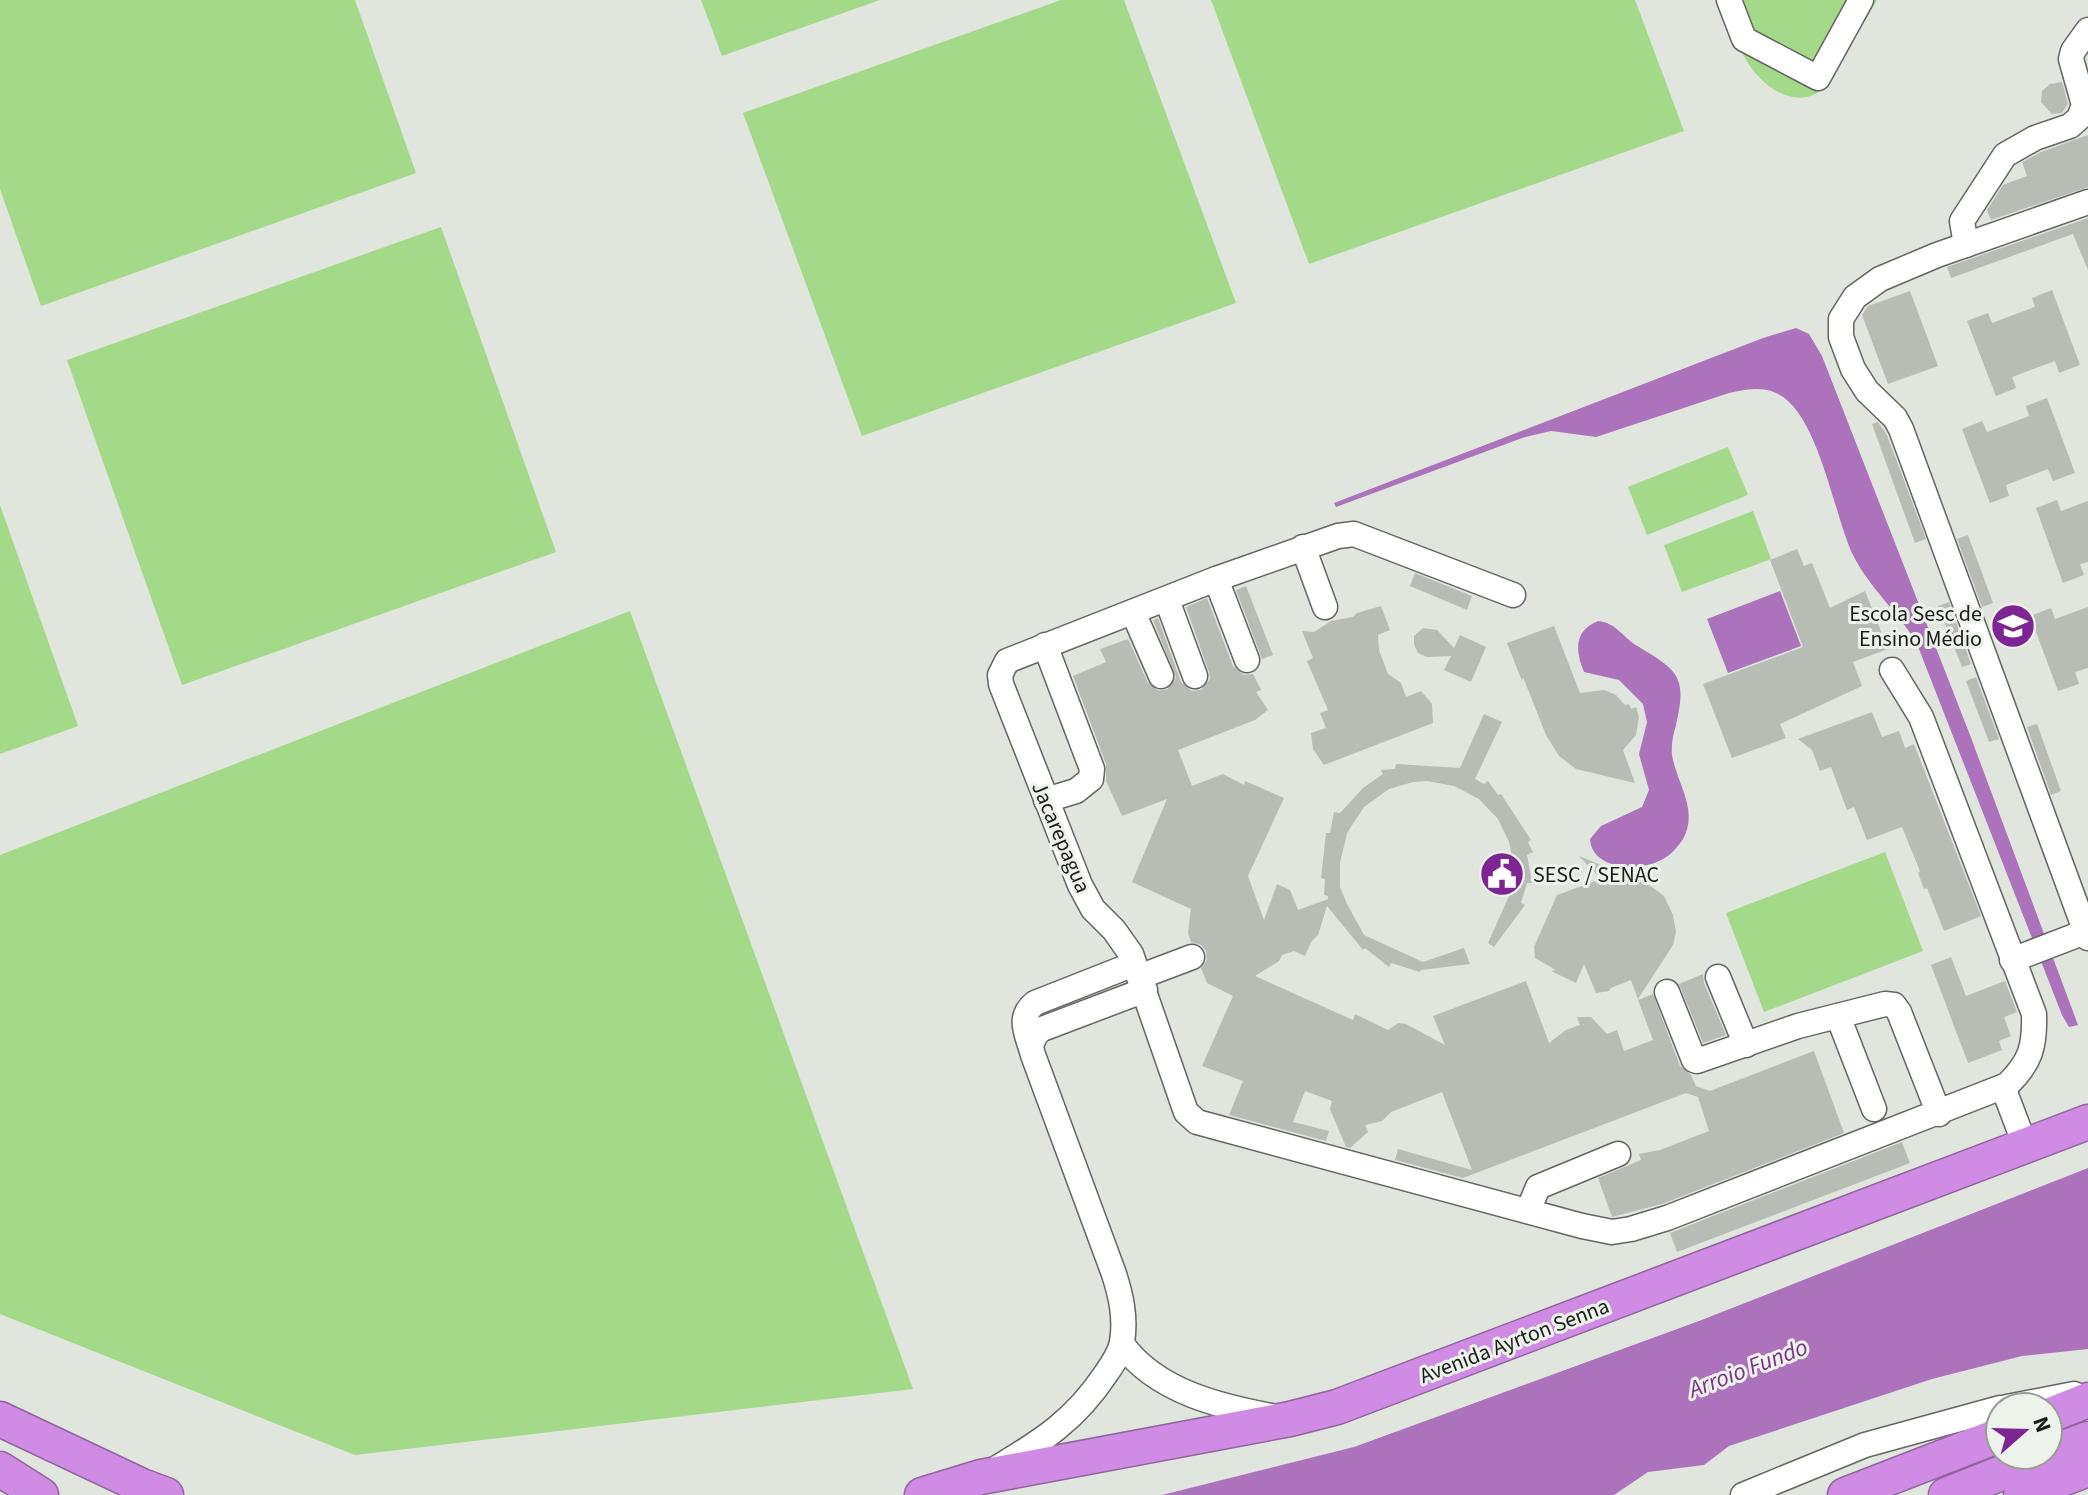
<svg xmlns="http://www.w3.org/2000/svg" width="2088" height="1495" viewBox="0 0 2088 1495" font-family="'Source Sans 3',sans-serif">
<style>
.green{fill:#a3d989}
.water{fill:#ac72bc}
.building{fill:#b7bcb5}
.lines{fill:none;stroke-linecap:round;stroke-linejoin:round}
.minor-casing{stroke:#61665f;stroke-width:27}
.highway-casing{stroke:#90649d;stroke-width:37}
.minor{stroke:#fff;stroke-width:24}
.highway{stroke:#d08be4;stroke-width:34}
.labels{text-anchor:middle;stroke-width:6;stroke-linejoin:round;paint-order:stroke}
.poi-label{font-size:22px;fill:#1a1c19;stroke:#edf3eb;text-anchor:end}
.street-label{font-size:22px;fill:#1a1c19;stroke:#edf3eb}
.water-label{font-size:24px;font-style:italic;fill:#79318c;stroke:#edf3eb}
</style>
<rect width="100%" height="100%" fill="#e0e5de"/>
<g class="green">
<path d="M0 0H355L416 173 41 306 0 189Z"/>
<path d="M701 0H880L722 56Z"/>
<path d="M1061 0H1124L1236 303 862 436 743 113Z"/>
<path d="M1211 0H1635L1684 131 1309 264Z"/>
<path d="M1722 0H1877L1826 86C1798 114 1761 87 1745 58 1735 40 1729 20 1722 0Z"/>
<path d="M441 227 556 552 182 685 67 360Z"/>
<path d="M1728 447 1748 495 1647 535 1628 487Z"/>
<path d="M0 505 78 726 0 754Z"/>
<path d="M1753 511 1771 559 1682 592 1664 545Z"/>
<path d="M630 611 913 1389 355 1455 0 1314V855Z"/>
<path d="M1885 852 1923 951 1764 1012 1726 913Z"/>
</g>
<g class="water">
<path d="M1796 328 1809 334 1822 356 1970 735 2078 1025 2069 1027 2062 1015 1917 644C1899 612 1869 588 1853 555 1834 516 1818 410 1776 393 1760 386 1745 390 1729 393L1596 437 1551 431 1525 437 1336 507 1334 503 1763 338Z"/>
<path d="M1780 591 1801 646 1728 673 1707 619Z"/>
<path d="M1598 621C1617 623 1623 638 1639 647 1679 671 1687 677 1676 725 1673 735 1671 745 1672 755 1677 784 1699 810 1683 839 1678 847 1670 856 1661 860 1639 872 1592 870 1590 839L1601 826 1642 807 1649 790 1639 754 1647 722 1643 704 1619 680 1584 672C1575 650 1574 631 1598 621Z"/>
<path d="M2088 1168V1349L2022 1356 1932 1379 1729 1446 1704 1465 1648 1472 1614 1495H1162L1354 1447 1699 1321Z"/>
</g>
<g class="building">
<path d="M2062 82 2068 104 2062 113 2052 114 2041 102 2042 91 2050 84Z"/>
<path d="M2088 135V187L1991 220 1987 210 2003 185 2027 176 2022 162 2041 152Z"/>
<path d="M2088 218V270L2073 234 1951 278 1947 267Z"/>
<path d="M2052 290 2080 365 2059 373 2055 361 2012 377 2016 388 1996 396 1967 321 1988 313 1992 323 2035 307 2032 298Z"/>
<path d="M1910 291 1938 366 1888 384 1862 315 1868 306Z"/>
<path d="M2047 398 2075 473 2053 481 2048 469 2006 485 2009 496 1990 503 1962 429 1982 421 1987 432 2029 416 2026 406Z"/>
<path d="M1878 422 1887 435 1926 539 1915 543 1872 424Z"/>
<path d="M2057 500 2061 511 2088 501V562L2080 564 2084 575 2063 583 2036 508Z"/>
<path d="M1968 535 1993 603 1982 607 1957 539Z"/>
<path d="M1797 549 1804 566 1812 563 1830 608 1865 591 1888 649 1853 662 1862 686 1780 724 1786 738 1732 758 1703 684 1803 647 1770 560Z"/>
<path d="M1415 573 1472 596 1467 610 1410 586Z"/>
<path d="M1246 586 1273 655 1262 659 1236 590Z"/>
<path d="M1207 598 1233 666 1244 675 1253 674 1261 690 1256 692 1268 710 1255 720 1178 750 1192 786 1223 774 1244 785 1245 781 1284 798 1248 876 1264 920 1277 884 1290 890 1298 910 1328 899V896L1324 895 1325 879 1321 878 1326 833H1330L1334 812 1340 813 1363 788 1383 774 1381 770 1395 769 1396 764 1460 768 1484 714 1502 722 1475 779 1484 784 1488 781 1498 795 1501 794 1531 840 1528 842 1533 852 1527 855 1532 883H1527L1521 903 1525 905 1494 947 1488 943 1517 878 1509 842 1498 819 1479 799 1454 786 1427 781 1413 782 1389 789 1364 807 1347 833 1340 863V887L1347 904 1364 935 1423 962 1464 948 1470 964 1421 970 1420 972 1391 963 1389 967 1365 948 1363 950 1327 906 1318 935 1311 942 1305 956 1294 951 1282 955 1279 961 1255 976 1353 1020 1355 1014 1388 1030 1398 1023 1406 1024 1445 1045 1433 1016 1526 981 1549 1043 1566 1030 1580 1025 1577 1017H1591L1607 1034 1617 1030 1624 1051 1653 1040 1638 1000 1653 994 1680 1066 1691 1075 1696 1086 1710 1091 1814 1051 1844 1133 1662 1204 1612 1217 1598 1178 1641 1160 1639 1154 1660 1150 1709 1131 1698 1097 1686 1093 1463 1178 1395 1160 1398 1149 1472 1170 1442 1092 1391 1112 1382 1121 1365 1125 1368 1132 1350 1148 1346 1147 1330 1109 1332 1101 1305 1091 1293 1122 1329 1131 1326 1141 1229 1115 1243 1081 1202 1066 1233 996 1207 983 1201 968 1207 960 1206 951 1201 945 1191 942 1188 933 1191 909 1132 882 1167 799 1122 816 1106 781V764L1073 676 1106 662 1100 649 1128 639 1148 683 1159 691 1168 689 1176 677 1153 620 1158 618 1181 682 1192 691 1201 690 1210 679 1209 672 1186 607Z"/>
<path d="M1949 602 1971 664 1962 667 1938 606Z"/>
<path d="M1381 606 1390 630 1378 635 1379 650 1388 674 1401 683 1406 697 1421 691 1432 704 1433 723 1324 765 1313 749 1311 733 1326 728 1320 713 1328 710 1307 661 1313 658 1302 631 1314 632 1331 621 1353 617 1357 613Z"/>
<path d="M2088 607V668L2075 672 2079 684 2058 691 2030 616 2051 608 2055 619Z"/>
<path d="M1554 626 1580 693 1604 690 1616 695 1625 705 1629 704 1631 709 1636 707 1639 717 1636 735 1623 750 1635 783 1576 769 1559 756 1546 735 1523 677 1522 681 1507 643Z"/>
<path d="M1423 628 1437 630 1454 648 1460 635 1486 647 1471 682 1444 670 1451 656 1427 657 1418 653 1414 644V636Z"/>
<path d="M1976 677 1999 739 1989 742 1966 681Z"/>
<path d="M1872 712 1882 737 1899 731 1905 748 1914 744 1981 916 1944 931 1927 888 1924 889 1918 873 1920 871 1902 827 1867 840 1854 807 1847 810 1831 767 1820 771 1812 750 1798 739Z"/>
<path d="M2037 724 2061 791 2051 795 2027 727Z"/>
<path d="M1579 856 1649 885 1664 896 1673 915 1676 932 1673 945 1638 999 1631 980 1611 988 1609 991 1596 993 1584 964 1576 983 1551 971 1556 970 1535 958 1534 947 1557 895 1601 879Z"/>
<path d="M1951 957 1966 996 2005 981 2017 1012 2004 1017 2011 1036 1999 1041 2002 1050 1968 1063 1931 965Z"/>
<path d="M1703 974 1704 983 1726 1035 1703 1043 1679 984Z"/>
<path d="M1902 1142 1910 1163 1677 1252 1670 1233Z"/>
</g>
<g class="lines">
<g class="minor-casing">
<g id="minor">
<path d="M1729 0 1744 39 1818 78 1861 0"/>
<path d="M2088 202 1937 255 1880 279 1855 297 1841 319V337L1853 369 1867 391 1895 418 1901 429 2088 938"/>
<path d="M1966 245 1962 221 2005 155 2035 138 2070 126 2079 118 2084 105 2071 59 2073 51 2088 30"/>
<path d="M1303 547 1325 607"/>
<path d="M1216 579 1247 660"/>
<path d="M1513 595 1354 534 1338 536 1216 579 1007 661 1000 675 1001 684 1080 885 1093 909 1114 930 1131 954 1186 1112 1197 1122 1582 1226 1612 1232 1631 1229 1667 1218 2007 1085C2031 1062 2035 1046 2034 1014L1921 717 1892 670"/>
<path d="M1167 600 1195 676"/>
<path d="M1133 612 1161 676"/>
<path d="M1045 645 1092 769 1091 779 1076 791 1046 800"/>
<path d="M2012 960 2085 932"/>
<path d="M1139 977 1192 957"/>
<path d="M1718 977 1746 1045"/>
<path d="M1667 992 1694 1060 1697 1061 1798 1026 1885 1004 1894 1005 1899 1012 1939 1114"/>
<path d="M1838 1016 1874 1109"/>
<path d="M1031 1045 1036 1034 1042 1029 1145 990"/>
<path d="M2003 1087 2025 1145"/>
<path d="M1528 1211 1538 1187 1618 1154"/>
<path d="M1122 1344C1156 1392 1222 1407 1276 1417"/>
<path d="M2007 1407 2074 1394"/>
<path d="M997 1468C1042 1441 1075 1420 1105 1375 1112 1365 1120 1354 1122 1342 1126 1318 1121 1296 1114 1274L1033 1055C1028 1035 1016 1018 1035 1003L1134 964"/>
<path d="M1743 1495 1865 1445 2000 1408"/>
</g>
</g>
<g class="highway-casing">
<g id="highway">
<path d="M2048 1416 2088 1400"/>
<path d="M0 1419 142 1486 166 1495"/>
<path d="M2048 1454 2088 1439"/>
<path d="M0 1469 41 1495"/>
<path d="M922 1495 981 1477 1290 1419 1337 1407 2088 1122"/>
<path d="M1845 1495 2000 1435"/>
<path d="M1946 1495 2047 1455"/>
<path d="M2021 1495 2088 1469"/>
</g>
</g>
<use href="#minor" class="minor"/>
<use href="#highway" class="highway"/>
</g>
<defs>
<g id="school-disc" transform="scale(2.3)"><circle r="9.5" fill="#7d2593" stroke="#edf3eb"/><path d="M0-5L7-2L0 1L-7-2ZM-4 1L0 2.5L4 1V4Q0 6-4 4Z" fill="#fff"/></g>
<g id="civic-disc" transform="scale(2.3)"><circle r="9.5" fill="#7d2593" stroke="#edf3eb"/><path d="M-.6-6.5H3V-4.5H.6V-3L4-1V1h2V6H-6V1h2V-1L-.6-3ZM-1.2 2.5V6h2.4V2.5Z" fill="#fff"/></g>
</defs>
<g fill-rule="evenodd">
<use href="#school-disc" x="2013" y="626"/>
<use href="#civic-disc" x="1502" y="874"/>
</g>
<g class="labels">
<g class="poi-label">
<text x="1982" y="621">Escola Sesc de<tspan x="1982" dy="25">Ensino Médio</tspan></text>
<text x="1533" y="882" text-anchor="start">SESC / SENAC</text>
</g>
<g class="street-label">
<text transform="translate(1062 837) rotate(67)" y="8">Jacarepagua</text>
<text transform="translate(1514 1340) rotate(-21)" y="8">Avenida Ayrton Senna</text>
</g>
<g class="water-label">
<text transform="translate(1748 1368) rotate(-21)" y="8">Arroio Fundo</text>
</g>
</g>
<g transform="translate(2024 1431) rotate(70)"><circle r="38" fill="#edf3eb" stroke="#999d97" stroke-width="2"/>
<path d="M0-6L14 30L0 20L-14 30Z" fill="#7d2593"/>
<text y="-12" font-size="22" font-weight="bold" text-anchor="middle" fill="#1a1c19">N</text>
</g>
</svg>
